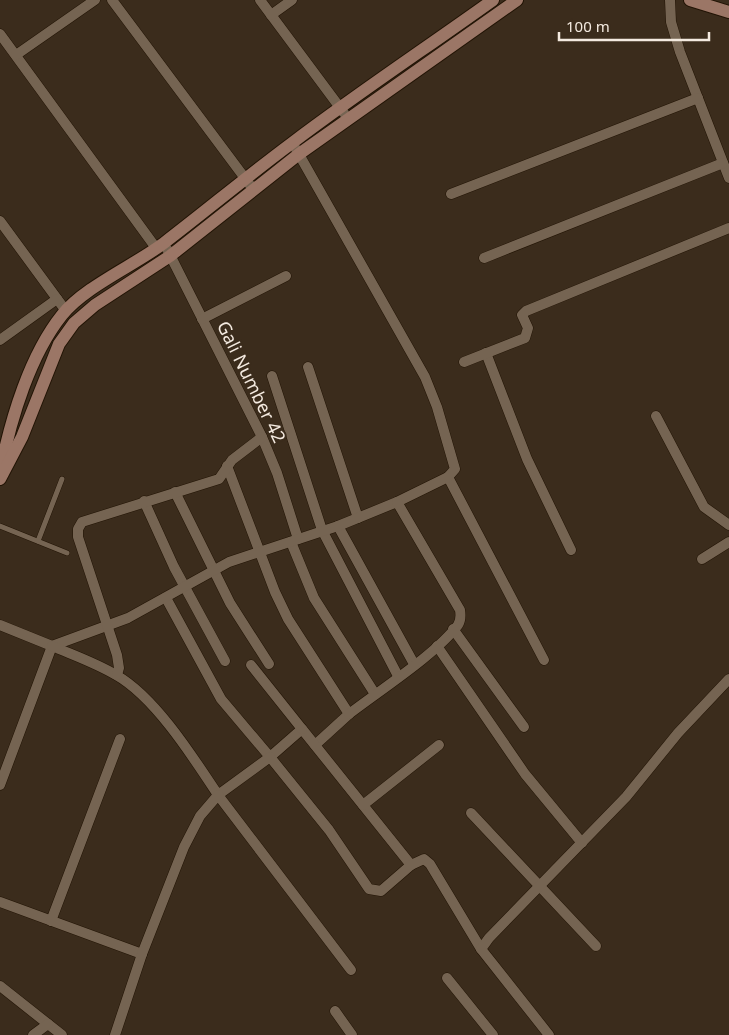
<svg xmlns="http://www.w3.org/2000/svg" width="729" height="1035" viewBox="0 0 729 1035" font-family="'Noto Sans',sans-serif">
<style>
.lines{fill:none;stroke-linecap:round;stroke-linejoin:round}
.lane-casing{stroke:#221405;stroke-width:6}
.street-casing{stroke:#221405;stroke-width:11}
.secondary-casing{stroke:#221405;stroke-width:14}
.lane{stroke:#756452;stroke-width:5}
.street{stroke:#756452;stroke-width:10}
.secondary{stroke:#9b7666;stroke-width:12}
.labels{text-anchor:middle;stroke-width:4;stroke-linejoin:round;paint-order:stroke}
.street-label{font-size:18px;fill:#f4eae0;stroke:#3b2c1c}
</style>
<rect width="100%" height="100%" fill="#3b2c1c"/>
<g class="lines">
<g class="lane-casing">
<g id="lane">
<path d="M0 526 67 553"/>
<path d="M38 541 62 479"/>
</g>
</g>
<g class="street-casing">
<g id="street">
<path d="M112 0 250 185"/>
<path d="M260 0 344 113"/>
<path d="M670 0 671 22 680 52 729 178"/>
<path d="M271 15 292 0"/>
<path d="M0 34 156 248"/>
<path d="M16 55 95 0"/>
<path d="M451 194 698 98"/>
<path d="M0 221 66 311"/>
<path d="M167 249 262 437 277 473 298 539"/>
<path d="M484 258 723 163"/>
<path d="M202 319 286 276"/>
<path d="M0 340 57 299"/>
<path d="M486 353 527 459 571 550"/>
<path d="M464 362 525 338 528 328 522 315 526 311 729 228"/>
<path d="M308 367 358 518"/>
<path d="M272 376 322 530 398 676"/>
<path d="M656 416 704 507 729 525"/>
<path d="M227 466 275 592 288 619 349 714 315 745"/>
<path d="M448 477 544 660"/>
<path d="M175 492 230 603 269 664"/>
<path d="M144 501 174 567 225 661"/>
<path d="M338 526 414 664"/>
<path d="M291 542 314 598 375 694"/>
<path d="M702 559 729 542"/>
<path d="M166 598 221 699 270 757 302 729 411 865"/>
<path d="M0 625 52 646 0 785"/>
<path d="M453 629 524 727"/>
<path d="M52 646 128 618 229 562 338 526 397 502 448 477 455 469 437 407 425 377 296 149"/>
<path d="M52 646C73 655 96 663 116 675 155 697 193 757 218 795L270 757 329 830 369 889 381 891 411 865 424 859 430 864 481 949"/>
<path d="M437 646 525 774 582 843"/>
<path d="M251 665 302 729"/>
<path d="M117 675 119 668 117 655 78 537V529L82 522 219 479 232 460 262 437"/>
<path d="M349 714C380 690 435 655 458 625 461 620 461 616 460 610L397 502"/>
<path d="M363 805 439 745"/>
<path d="M471 813 596 946"/>
<path d="M0 902 142 954"/>
<path d="M51 921 120 739"/>
<path d="M447 978 493 1035"/>
<path d="M0 986 62 1035"/>
<path d="M335 1011 352 1035"/>
<path d="M33 1035 48 1024"/>
<path d="M115 1035 142 954 184 847 200 816 218 795 351 970"/>
<path d="M549 1035 481 949 489 938 626 797 678 733 729 679"/>
</g>
</g>
<g class="secondary-casing">
<g id="secondary">
<path d="M690 0 729 12"/>
<path d="M1 468C11 418 30 355 62 315 84 287 135 265 164 243 207 210 249 175 292 143 358 93 426 48 493 0"/>
<path d="M0 479 22 437 59 344 74 323 95 305 170 256 299 154 517 0"/>
</g>
</g>
<use href="#lane" class="lane"/>
<use href="#street" class="street"/>
<use href="#secondary" class="secondary"/>
</g>
<g class="labels">
<g class="street-label">
<text transform="translate(251 382) rotate(64)" y="6">Gali Number 42</text>
</g>
</g>
<path d="M559 32v8h150v-8" fill="none" stroke="#f4eae0" stroke-width="2.5"/>
<text x="566" y="32" font-size="15" fill="#f4eae0" stroke="#3b2c1c" stroke-width="4" paint-order="stroke">100 m</text>
</svg>
